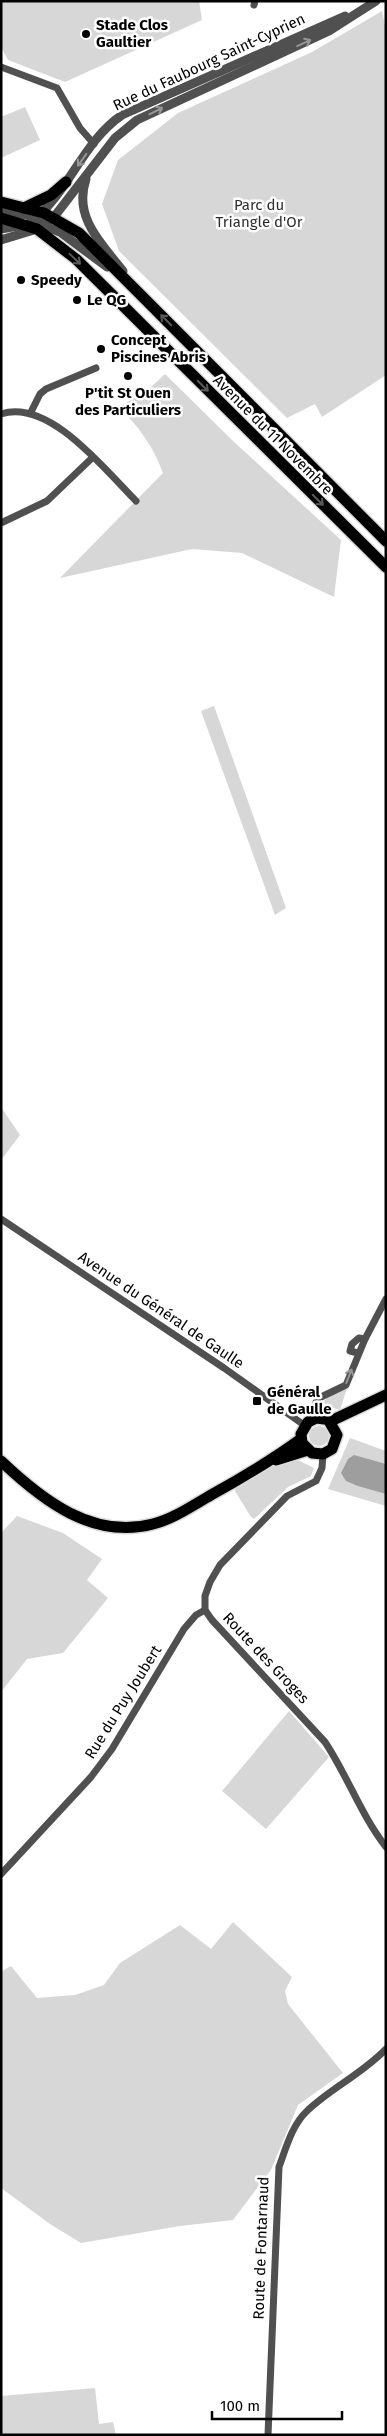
<svg xmlns="http://www.w3.org/2000/svg" width="387" height="2436" viewBox="0 0 387 2436" font-family="'Fira Sans',sans-serif">
<style>
.green{fill:#d7d7d7}
.water{fill:#9e9e9e}
.lines{fill:none;stroke-linecap:round;stroke-linejoin:round}
.primary-casing{stroke:#dbdbdb;stroke-width:14}
.minor{stroke:#505050;stroke-width:7}
.tertiary{stroke:#505050;stroke-width:9}
.primary{stroke:#000;stroke-width:11}
.oneway{stroke:#969696}
.oneway2{stroke:#595959}
.poi-dot{fill:#000;stroke:#fff;stroke-width:2}
.labels{text-anchor:middle;stroke-width:5;stroke-linejoin:round;paint-order:stroke}
.poi-label{font-size:15px;font-weight:bold;fill:#000;stroke:#fff;text-anchor:start}
.street-label{font-size:15px;fill:#000;stroke:#fff}
.park-label{font-size:15px;fill:#2e2e2e;stroke:#fff}
</style>
<rect width="100%" height="100%" fill="#fff"/>
<g class="green">
<path d="M1 1H199L202 20 65 82 8 60 1 47Z"/>
<path d="M382 11 386 30V375L322 417 315 404 287 418 119 251 102 204 118 160 178 113 312 52Z"/>
<path d="M25 107 40 140 1 158V117Z"/>
<path d="M165 374 232 440 341 540 334 597 242 553 192 549 60 578 163 473C153 446 139 427 119 407L149 389Z"/>
<path d="M214 706 286 908 275 915 201 711Z"/>
<path d="M1 1107 20 1135 1 1160Z"/>
<path d="M347 1388 340 1410 321 1404 328 1397Z"/>
<circle cx="319" cy="1436" r="10"/>
<path d="M350 1438 386 1451V1506L328 1489Z"/>
<path d="M294 1458 314 1468 311 1476 288 1487 254 1519 251 1517 235 1491 236 1486 269 1468Z"/>
<path d="M17 1516 63 1533 102 1559 87 1580 108 1598 63 1653 27 1659 1 1692V1533Z"/>
<path d="M289 1711 329 1757 266 1829 222 1791Z"/>
<path d="M233 1922 292 1977 285 1991 288 2004 343 2073 298 2105 271 2170 233 2220 180 2226 81 2243 50 2224 1 2188V1972L11 1966 37 1998 75 1995 104 1985 120 1963 180 1925 211 1949Z"/>
<path d="M95 2388 99 2424 113 2422 116 2435H1V2396Z"/>
</g>
<path class="water" d="M354 1455 386 1464V1494L358 1486 346 1481 341 1473 348 1459Z"/>
<g class="lines">
<g class="primary-casing">
<g id="primary">
<path d="M1 202 44 213 79 233 386 541"/>
<path d="M24 208 51 195 66 182"/>
<path d="M1 218 37 229 76 259 386 567"/>
<path d="M329 1421 337 1435 332 1449 323 1454 312 1453 302 1443 301 1434 308 1422 316 1418 333 1420 386 1395"/>
<path d="M276 1460 308 1450"/>
<path d="M1 1461C42 1500 93 1540 153 1524 173 1519 192 1506 211 1495 242 1478 272 1460 301 1439"/>
</g>
</g>
<g class="minor">
<path d="M254 5 255 1"/>
<path d="M1 67 57 88 80 128 94 144"/>
<path d="M31 412 40 394 46 389 96 368"/>
<path d="M1 414C49 398 105 470 136 501"/>
<path d="M1 523 47 501 92 458"/>
<path d="M1 1219 224 1368 304 1425"/>
<path d="M365 1339 386 1299"/>
<path d="M316 1418V1402L321 1397 346 1385 365 1339 359 1338 352 1344 350 1351 358 1353"/>
<path d="M323 1454 322 1468 316 1481 287 1496 220 1565 210 1582 205 1596V1610L212 1620 325 1742C347 1775 361 1815 386 1847"/>
<path d="M1 1874 91 1777 112 1749 184 1629 196 1615 205 1610"/>
<path d="M268 2435 279 2167C286 2148 292 2125 307 2111 331 2088 362 2074 386 2049"/>
</g>
<g class="tertiary">
<path d="M86 179C73 217 101 243 123 271"/>
<path d="M1 211 41 217"/>
<path d="M28 224C68 196 81 143 122 115L345 16"/>
<path d="M39 224 60 232 107 267"/>
<path d="M1 229 23 225"/>
<path d="M1 240 37 229 54 217 115 138 137 120 329 31 376 1"/>
</g>
<use href="#primary" class="primary"/>
</g>
<defs><path id="oneway-shaft" d="M-6 0H5M1.5-3L5.5 0L1.5 3" fill="none" stroke-width="1.6" stroke-linecap="round" stroke-linejoin="round" transform="scale(1.25)"/></defs>
<g class="oneway">
<use href="#oneway-shaft" transform="translate(304 43) rotate(-25)"/>
<use href="#oneway-shaft" transform="translate(156 111) rotate(-26)"/>
<use href="#oneway-shaft" transform="translate(82 160) rotate(125)"/>
<use href="#oneway-shaft" transform="translate(349 1376) rotate(-69)"/>
</g>
<g class="oneway2">
<use href="#oneway-shaft" transform="translate(75 259) rotate(43)"/>
<use href="#oneway-shaft" transform="translate(166 320) rotate(-135)"/>
<use href="#oneway-shaft" transform="translate(203 386) rotate(45)"/>
<use href="#oneway-shaft" transform="translate(318 500) rotate(45)"/>
</g>
<g class="poi-dot">
<circle cx="86" cy="34" r="5"/>
<circle cx="21" cy="280" r="5"/>
<circle cx="77" cy="300" r="5"/>
<circle cx="101" cy="349" r="5"/>
<circle cx="128" cy="376" r="5"/>
<rect x="252" y="1396" width="10" height="10" rx="2.5"/>
</g>
<g class="labels">
<g class="poi-label">
<text x="96" y="30">Stade Clos<tspan x="96" dy="17">Gaultier</tspan></text>
<text x="31" y="285">Speedy</text>
<text x="87" y="305">Le QG</text>
<text x="111" y="345">Concept<tspan x="111" dy="17">Piscines Abris</tspan></text>
<text x="128" y="398" text-anchor="middle">P'tit St Ouen<tspan x="128" dy="17">des Particuliers</tspan></text>
<text x="267" y="1397">Général<tspan x="267" dy="17">de Gaulle</tspan></text>
</g>
<g class="street-label">
<text transform="translate(209 62) rotate(-25)" y="5">Rue du Faubourg Saint-Cyprien</text>
<text transform="translate(273 435) rotate(45)" y="5">Avenue du 11 Novembre</text>
<text transform="translate(161 1310) rotate(34)" y="5">Avenue du Général de Gaulle</text>
<text transform="translate(266 1658) rotate(47)" y="5">Route des Groges</text>
<text transform="translate(123 1702) rotate(-58)" y="5">Rue du Puy Joubert</text>
<text transform="translate(261 2248) rotate(-88)" y="5">Route de Fontarnaud</text>
</g>
<g class="park-label">
<text x="259" y="210">Parc du<tspan x="259" dy="17">Triangle d'Or</tspan></text>
</g>
</g>
<rect width="387" height="2436" fill="none" stroke="#000000" stroke-width="5"/>
<path d="M212 2411v8h130v-8" fill="none" stroke="#000000" stroke-width="2.5"/>
<text x="220" y="2411" font-size="15" fill="#000000" stroke="#ffffff" stroke-width="4" paint-order="stroke">100 m</text>
</svg>
